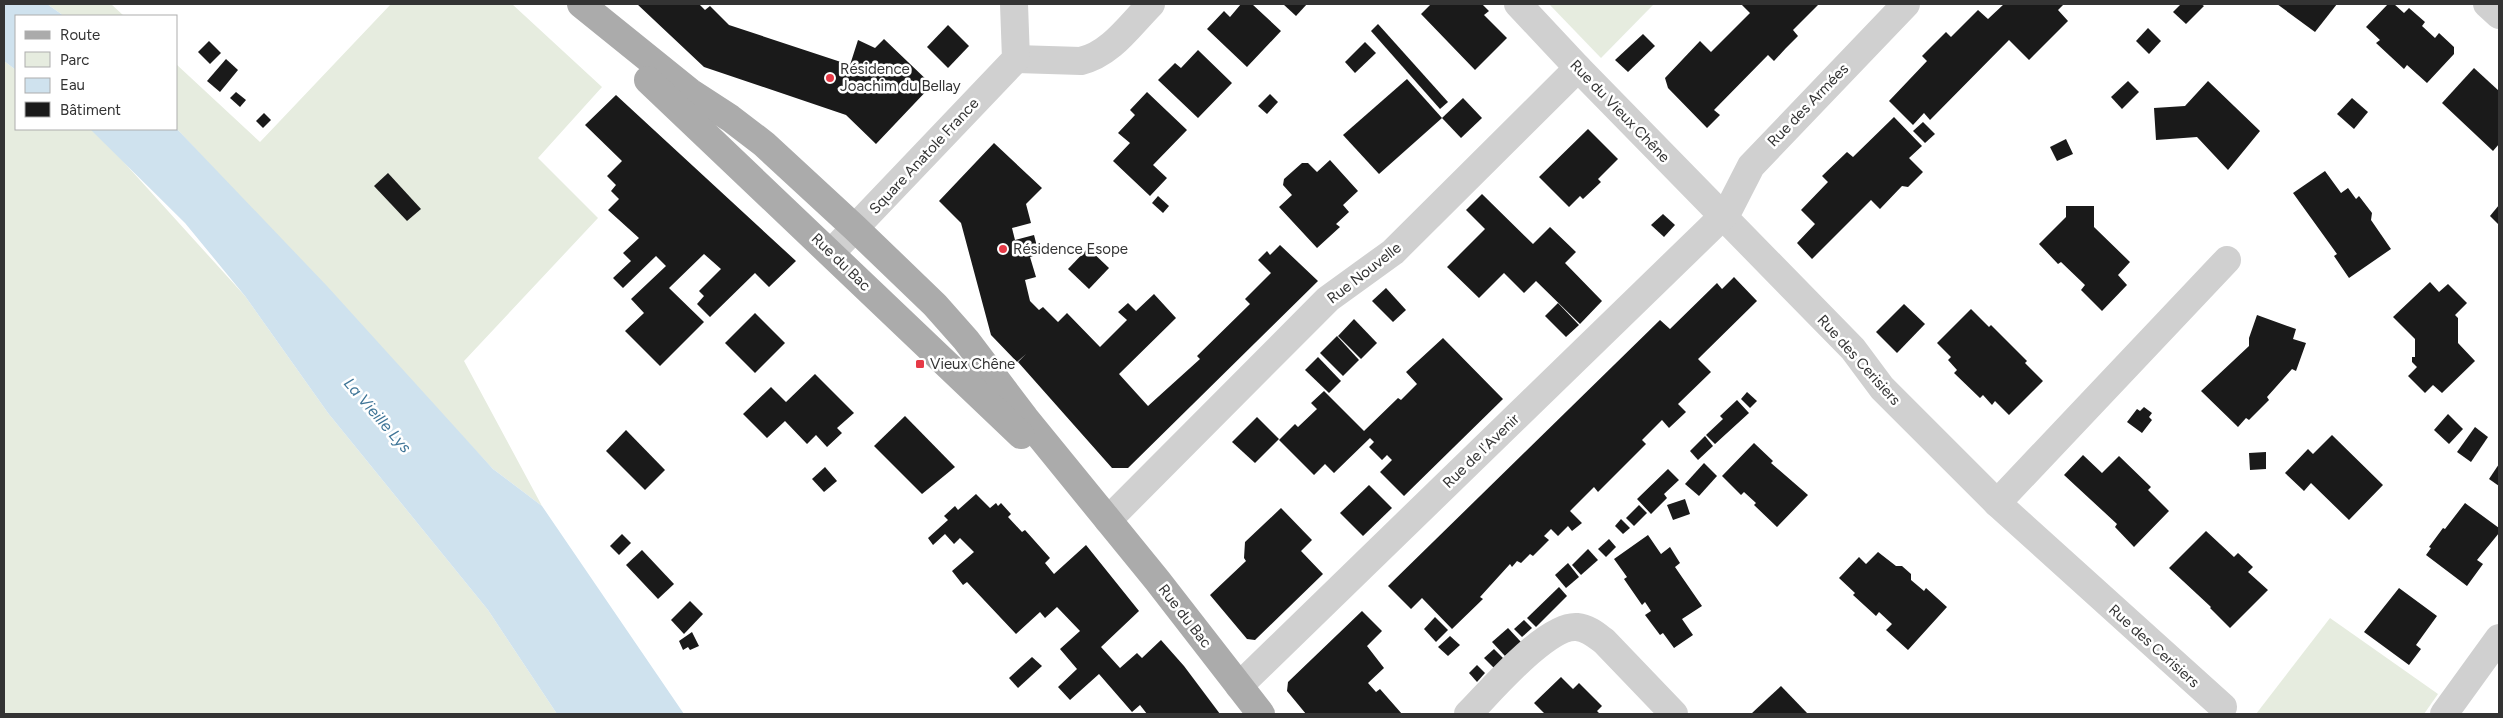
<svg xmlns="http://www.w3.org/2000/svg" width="2503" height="718" viewBox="0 0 2503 718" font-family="Figtree,sans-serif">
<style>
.green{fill:#e6ecdf}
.water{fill:#cfe2ee}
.building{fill:#1a1a1a}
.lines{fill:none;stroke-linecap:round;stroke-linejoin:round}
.minor{stroke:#d0d0d0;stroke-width:28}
.major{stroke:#ababab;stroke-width:28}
.poi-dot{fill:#e63946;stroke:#fff;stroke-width:2}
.labels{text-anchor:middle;stroke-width:5;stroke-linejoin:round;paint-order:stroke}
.poi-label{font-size:15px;fill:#333;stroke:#fff;text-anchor:start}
.street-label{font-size:15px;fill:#333;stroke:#fff}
.water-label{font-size:16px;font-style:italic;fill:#3f7597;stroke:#fff}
</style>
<rect width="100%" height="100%" fill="#fff"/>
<g class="green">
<path d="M47 4H111L124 16H64Z"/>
<path d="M391 4H512L602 87 538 158 598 218 464 361 542 506 493 469 176 128V64L260 142Z"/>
<path d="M1549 4H1652L1653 5 1601 58Z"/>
<path d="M4 61 16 70V129H90L101 137 245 296 328 413 488 610 557 714H4Z"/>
<path d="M2330 618 2438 694 2424 714H2256Z"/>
</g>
<g class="water">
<path d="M4 4H47L64 16H16V70L4 61Z"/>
<path d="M176 128 327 286 493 469 542 506 684 714H557L488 610 328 413 245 296 185 223 90 129Z"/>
</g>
<g class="building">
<path d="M637 4H699L705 10 710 6 729 25 850 65 858 40 875 48 884 39 932 85 876 144 846 115 704 67Z"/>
<path d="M1241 4H1252L1281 31 1247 67 1207 29 1224 11 1230 17Z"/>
<path d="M1283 4H1307L1296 16Z"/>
<path d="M1431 4H1482L1489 11 1484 15 1507 38 1475 70 1421 14Z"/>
<path d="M1741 4H1819L1793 30 1798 36 1786 48 1774 61 1768 55 1714 110 1720 115 1707 128 1668 88 1665 78 1700 41 1711 52 1750 13Z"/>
<path d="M2004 4H2064L2058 10 2068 21 2029 60 2009 40 1930 120 1924 113 1913 125 1889 101 1927 61 1922 56 1946 32 1951 37 1978 10 1988 19Z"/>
<path d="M2181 4H2201L2204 6 2186 24 2173 12Z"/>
<path d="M2277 4H2337L2315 32Z"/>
<path d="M2388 4H2394L2404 13 2409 8 2425 22 2422 26 2435 38 2439 33 2454 47V54L2427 83 2407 65 2404 69 2376 43 2380 40 2366 27Z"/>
<path d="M1378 24 1448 102 1440 109 1371 31Z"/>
<path d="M948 25 969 46 948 68 927 47Z"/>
<path d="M2148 28 2161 41 2149 54 2136 41Z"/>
<path d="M1643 34 1655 46 1628 72 1615 60Z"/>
<path d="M209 41 221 53 210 64 198 52Z"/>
<path d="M1365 42 1376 53 1355 73 1345 62Z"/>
<path d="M1198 50 1232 83 1198 118 1158 80 1175 63 1181 68Z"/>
<path d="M226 59 238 70 220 92 207 81Z"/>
<path d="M2474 68 2499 91V144L2493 151 2442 103Z"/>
<path d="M1407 79 1442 118 1379 174 1343 135Z"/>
<path d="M2128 81 2139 92 2122 109 2111 97Z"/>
<path d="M2208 81 2260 131 2228 170 2197 137 2156 140 2154 108 2185 106Z"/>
<path d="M236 92 246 100 240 107 230 98Z"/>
<path d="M1147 92 1187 130 1153 165 1167 178 1150 196 1113 161 1130 143 1118 133 1135 115 1130 110Z"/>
<path d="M1270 94 1278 102 1267 114 1258 106Z"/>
<path d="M616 95 796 261 769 287 755 273 710 317 697 304 704 296 699 291 721 269 704 254 669 288 704 322 660 366 625 331 644 313 631 299 666 266 656 256 623 288 613 278 631 261 623 253 639 238 608 210 619 199 611 191 616 185 607 176 622 161 585 125Z"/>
<path d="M1463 98 1482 118 1461 138 1442 118Z"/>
<path d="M2352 98 2368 112 2354 129 2337 114Z"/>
<path d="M264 113 271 120 263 128 256 121Z"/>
<path d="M1894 117 1922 146 1909 158 1923 172 1908 187 1902 186 1880 209 1871 200 1812 259 1797 243 1815 224 1801 210 1828 182 1822 176 1847 152 1853 157Z"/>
<path d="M1923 122 1935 134 1925 143 1913 131Z"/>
<path d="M1588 129 1618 159 1598 179 1601 182 1583 199 1580 196 1569 207 1539 177Z"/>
<path d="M2066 139 2073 154 2057 161 2050 147Z"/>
<path d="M994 143 1042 188 1026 204 1031 223 1012 228 1015 240 1034 235 1039 254 1030 257 1036 277 1025 280 1030 301 1039 310 1043 307 1058 322 1067 313 1100 347 1127 320 1118 312 1128 303 1136 311 1154 294 1176 318 1119 374 1148 406 1200 359 1197 356 1250 304 1245 299 1271 273 1258 260 1267 251 1270 255 1280 245 1318 281 1128 468H1112L1018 362 1026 354 1017 362 991 335 961 223 939 201Z"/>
<path d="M1330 160 1358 191 1343 205 1349 212 1336 224 1340 227 1317 248 1279 207 1292 195 1283 185 1284 179 1302 163H1308L1317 172Z"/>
<path d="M2325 171 2341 193 2348 188 2356 199 2359 196 2372 213 2371 220 2391 249 2349 278 2334 256 2337 254 2293 193Z"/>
<path d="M388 173 421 209 407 221 374 186Z"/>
<path d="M1482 194 1533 244 1550 227 1576 252 1565 263 1602 301 1580 324 1536 281 1524 293 1504 273 1479 298 1447 267 1485 229 1466 210Z"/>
<path d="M1158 196 1169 206 1163 213 1152 203Z"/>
<path d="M2499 205V225L2490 216Z"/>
<path d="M2066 206H2094V227L2130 262 2118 275 2127 285 2102 311 2081 290 2085 285 2061 262 2058 264 2039 244 2066 217Z"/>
<path d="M1663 214 1675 225 1664 237 1651 225Z"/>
<path d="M1088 248 1109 268 1089 289 1068 269Z"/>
<path d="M1734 277 1757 301 1698 359 1711 372 1678 404 1686 412 1669 428 1662 420 1642 440 1646 444 1598 492 1594 487 1570 511 1582 523 1572 531 1568 526 1558 536 1551 529 1544 536 1549 540 1533 556 1530 554 1521 563 1517 561 1512 567 1510 564 1480 597 1483 599 1452 629 1422 598 1411 609 1388 586 1660 320 1670 329 1717 283 1722 289Z"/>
<path d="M2430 282 2439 292 2448 284 2467 303 2455 315 2458 318V343L2475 361 2442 393 2433 385 2425 393 2408 376 2417 367 2412 362V357H2415V339L2393 317Z"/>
<path d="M1386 288 1406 310 1393 322 1372 301Z"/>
<path d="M1558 303 1579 325 1566 337 1545 316Z"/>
<path d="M1904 304 1925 324 1897 353 1876 332Z"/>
<path d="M1971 309 1989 327 1991 325 2027 361 2025 363 2043 381 2009 415 1995 401 1992 405 1983 395 1980 398 1954 373 1957 370 1948 360 1951 357 1937 343Z"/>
<path d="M755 313 785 343 755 373 725 343Z"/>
<path d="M2257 315 2296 329 2293 339 2306 343 2296 371 2292 369 2267 397 2269 400 2249 420 2246 418 2238 427 2201 391 2249 346V338Z"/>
<path d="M1354 319 1377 343 1361 359 1338 336Z"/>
<path d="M1337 336 1359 360 1343 376 1320 353Z"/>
<path d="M1443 338 1503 399 1404 496 1380 472 1392 460 1387 455 1382 460 1369 447 1374 442 1370 438 1334 473 1325 464 1314 475 1279 440 1295 424 1298 427 1317 409 1311 403 1324 391 1364 431 1398 398 1401 400 1417 384 1406 372Z"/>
<path d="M1318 357 1341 381 1329 393 1305 370Z"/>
<path d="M815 374 854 413 837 428 842 433 827 447 816 435 807 444 785 421 767 438 743 414 771 387 786 402Z"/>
<path d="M1747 392 1757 401 1750 408 1741 399Z"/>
<path d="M1737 400 1749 413 1715 444 1706 435 1723 419 1720 416Z"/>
<path d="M2144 407 2152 413 2149 417 2152 420 2142 433 2127 422 2137 409 2140 411Z"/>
<path d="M2448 414 2463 429 2449 444 2434 430Z"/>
<path d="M905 416 955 467 922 494 874 446Z"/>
<path d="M1257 417 1279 439 1255 463 1232 442Z"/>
<path d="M2475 427 2488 437 2471 462 2457 452Z"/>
<path d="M626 430 665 470 645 490 606 451Z"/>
<path d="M2332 435 2383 485 2349 520 2311 483 2304 491 2285 473 2308 449 2313 454Z"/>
<path d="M1705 436 1713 446 1698 460 1690 451Z"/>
<path d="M1754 443 1773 461 1771 463 1808 495 1777 527 1754 505 1756 503 1744 492 1741 495 1722 476Z"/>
<path d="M2266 452V469L2250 470 2249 453Z"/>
<path d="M2083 455 2102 473 2119 456 2151 487 2148 490 2169 511 2134 547 2115 527 2117 524 2064 475Z"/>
<path d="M1704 463 1717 476 1699 496 1685 484Z"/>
<path d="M2499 464V486L2489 479Z"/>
<path d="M825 467 837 481 824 492 812 479Z"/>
<path d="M1668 469 1679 480 1664 494 1667 498 1651 514 1637 499Z"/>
<path d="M1369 485 1392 508 1363 536 1340 513Z"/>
<path d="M976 494 990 508 996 503 998 506 1001 503 1011 514 1008 517 1022 532 1025 530 1050 558 1045 563 1054 574 1086 545 1139 611 1101 647 1120 668 1137 653 1142 658 1161 640 1184 666 1220 714H1147L1140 705 1132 712 1099 674 1070 700 1058 687 1077 669 1060 649 1080 631 1057 607 1045 618 1040 612 1016 634 967 582 963 585 952 571 974 552 960 538 954 544 945 534 933 545 928 538 948 520 944 516 955 506 958 510Z"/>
<path d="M1685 499 1690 514 1673 520 1667 505Z"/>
<path d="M2465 503 2499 528V533L2477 560 2483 564 2467 586 2426 555 2431 548 2429 547 2443 528 2445 529Z"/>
<path d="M1639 505 1647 513 1634 526 1626 518Z"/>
<path d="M1281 508 1312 540 1301 551 1323 574 1255 640 1247 639 1210 595 1246 561 1244 558 1245 542Z"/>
<path d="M1621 519 1630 528 1623 534 1615 526Z"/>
<path d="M2206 531 2234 557 2238 553 2253 567 2248 572 2268 590 2230 628 2210 608 2211 607 2169 568Z"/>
<path d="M622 534 631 543 619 555 610 546Z"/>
<path d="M1648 535 1661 554 1670 547 1680 563 1675 567 1702 606 1682 619 1693 635 1674 648 1663 633 1660 635 1645 615 1651 611 1645 602 1642 605 1624 579 1627 577 1614 559Z"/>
<path d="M1609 539 1616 547 1606 557 1598 549Z"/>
<path d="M1588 549 1598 560 1581 575 1572 565Z"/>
<path d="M642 550 674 584 658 599 626 565Z"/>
<path d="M1878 552 1896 566H1902L1911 574V580L1924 591 1926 588 1947 607 1908 650 1886 630 1892 624 1879 612 1876 616 1853 595 1855 593 1839 578 1859 557 1866 564Z"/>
<path d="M1568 563 1579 577 1566 588 1555 575Z"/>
<path d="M1559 587 1567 596 1536 627 1527 618Z"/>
<path d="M2399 588 2437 616 2416 645 2421 649 2409 665 2364 632Z"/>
<path d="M690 601 703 614 684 634 671 620Z"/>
<path d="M1362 611 1382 631 1367 646 1384 668 1368 683 1376 692 1380 689 1402 714H1306L1287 691 1288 682Z"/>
<path d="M1435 617 1448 630 1436 642 1424 629Z"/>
<path d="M1524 620 1532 628 1522 637 1514 629Z"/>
<path d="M1508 628 1521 642 1505 656 1492 642Z"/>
<path d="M692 632 699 646 690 650 688 647 683 650 679 641Z"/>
<path d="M1450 636 1460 645 1448 656 1438 647Z"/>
<path d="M1494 649 1504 659 1494 668 1484 658Z"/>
<path d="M1032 657 1042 666 1018 688 1009 678Z"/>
<path d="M1477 665 1485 673 1477 682 1469 673Z"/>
<path d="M1561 677 1573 689 1579 683 1602 706 1597 711 1600 714H1545L1534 703Z"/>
<path d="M1781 686 1808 714H1751L1767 699Z"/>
</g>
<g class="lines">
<g class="minor">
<path d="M1518 4 1578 68 1853 349 1882 388 1997 503 2223 707"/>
<path d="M2487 4 2499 15"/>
<path d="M1016 59 1081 61C1111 54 1130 25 1151 4"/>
<path d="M831 253 1016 59 1014 4"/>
<path d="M1997 503 2227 260"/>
<path d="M1108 520 1328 299 1393 252 1578 68"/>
<path d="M1239 686 1723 216 1730 207 1751 166 1906 4"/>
<path d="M1468 714C1490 692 1547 624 1577 627 1588 628 1596 635 1604 641L1674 714"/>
<path d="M2444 714 2499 638"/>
</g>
<g class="major">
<path d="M581 4 690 92 730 118 764 144 855 228 935 305 966 340 1025 418 1157 580 1261 714"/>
<path d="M648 80 1021 435"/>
</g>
</g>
<g class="poi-dot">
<circle cx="830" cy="78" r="5"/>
<circle cx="1003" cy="249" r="5"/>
<rect x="915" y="359" width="10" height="10" rx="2.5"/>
</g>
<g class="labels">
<g class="poi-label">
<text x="840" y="74">Résidence<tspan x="840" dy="17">Joachim du Bellay</tspan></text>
<text x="1013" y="254">Résidence Esope</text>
<text x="930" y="369">Vieux Chêne</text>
</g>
<g class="street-label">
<text transform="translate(1808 105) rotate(-46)" y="5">Rue des Armées</text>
<text transform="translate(1620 111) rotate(46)" y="5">Rue du Vieux Chêne</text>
<text transform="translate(924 156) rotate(-47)" y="5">Square Anatole France</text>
<text transform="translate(841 262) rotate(44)" y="5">Rue du Bac</text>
<text transform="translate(1364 273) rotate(-38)" y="5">Rue Nouvelle</text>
<text transform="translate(1859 360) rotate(48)" y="5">Rue des Cerisiers</text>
<text transform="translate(1481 451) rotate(-44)" y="5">Rue de l'Avenir</text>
<text transform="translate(1185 616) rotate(52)" y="5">Rue du Bac</text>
<text transform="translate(2154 646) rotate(42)" y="5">Rue des Cerisiers</text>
</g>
<g class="water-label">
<text transform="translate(378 415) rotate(49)" y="6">La Vieille Lys</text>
</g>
</g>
<rect width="2503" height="718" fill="none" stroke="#333333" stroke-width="10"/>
<rect x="15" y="15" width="162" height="115" fill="#ffffff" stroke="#adadad"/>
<rect x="25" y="31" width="25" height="8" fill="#ababab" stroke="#adadad"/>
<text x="60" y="40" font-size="15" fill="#333333">Route</text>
<rect x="25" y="52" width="25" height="15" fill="#e6ecdf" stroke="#adadad"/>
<text x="60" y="65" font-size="15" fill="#333333">Parc</text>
<rect x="25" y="78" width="25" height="15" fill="#cfe2ee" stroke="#adadad"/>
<text x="60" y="90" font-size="15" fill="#333333">Eau</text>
<rect x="25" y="102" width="25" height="15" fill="#1a1a1a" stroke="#adadad"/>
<text x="60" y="115" font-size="15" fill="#333333">Bâtiment</text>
</svg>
